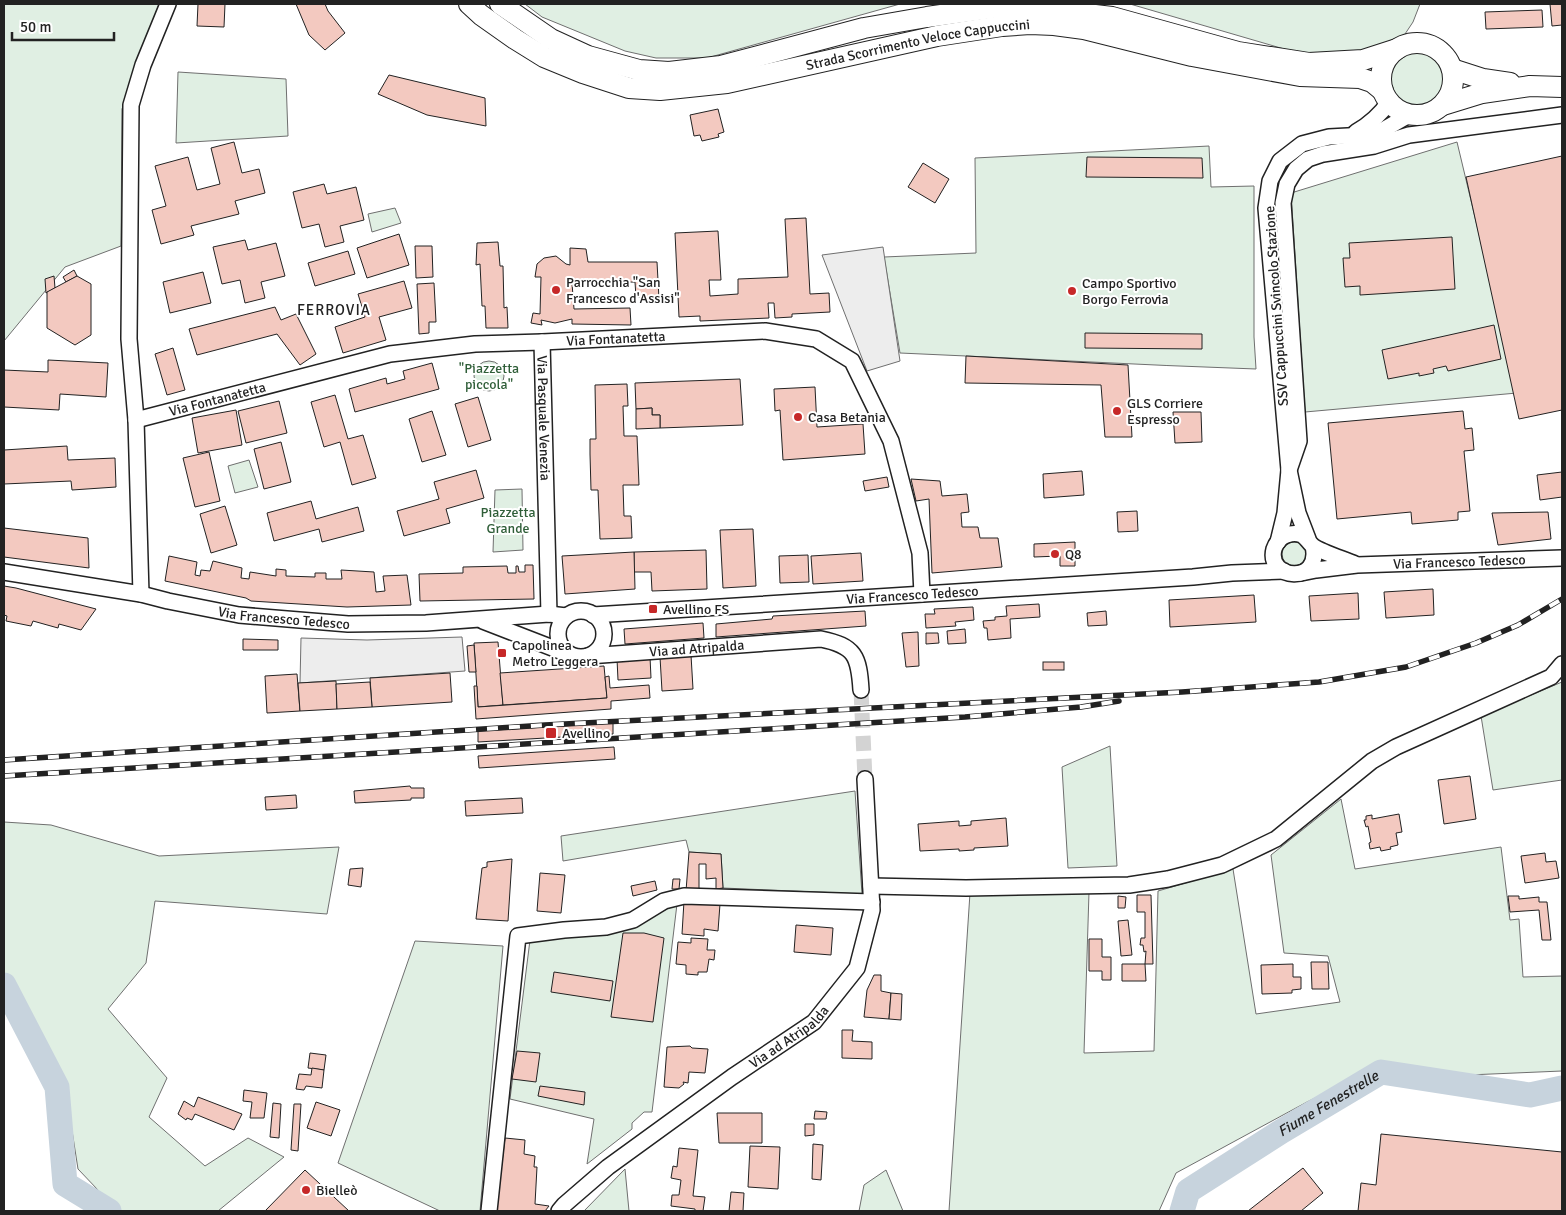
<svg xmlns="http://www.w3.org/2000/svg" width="1566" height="1215" viewBox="0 0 1566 1215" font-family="Signika,sans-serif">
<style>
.green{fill:#e0efe3;stroke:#6f6f6f}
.parking{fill:#ededed;stroke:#6f6f6f}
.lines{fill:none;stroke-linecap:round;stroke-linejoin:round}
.river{stroke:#c7d3dd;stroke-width:25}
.building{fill:#f3c9c0;stroke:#222}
.minor-tunnel{stroke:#d3d3d3;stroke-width:15;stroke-dasharray:15 8;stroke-linecap:butt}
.minor-casing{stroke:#222;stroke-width:18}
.major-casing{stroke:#222;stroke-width:22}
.minor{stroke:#fff;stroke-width:15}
.major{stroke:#fff;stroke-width:20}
.rail-casing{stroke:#222;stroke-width:5.5}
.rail{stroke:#fff;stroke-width:4;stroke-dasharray:11;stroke-linecap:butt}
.poi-dot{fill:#c62828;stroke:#fff;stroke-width:2}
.labels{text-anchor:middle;stroke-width:4;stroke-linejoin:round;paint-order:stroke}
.street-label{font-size:14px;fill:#222;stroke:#fff}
.poi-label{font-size:14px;fill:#222;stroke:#fff;text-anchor:start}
.park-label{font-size:14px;fill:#2f5e38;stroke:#fff}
.neighbourhood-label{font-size:15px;letter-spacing:1px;fill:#222;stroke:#fff}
.water-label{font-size:15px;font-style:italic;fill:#222;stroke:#fff}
</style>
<rect width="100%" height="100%" fill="#fff"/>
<g class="green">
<path d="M4 4H159L122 109 121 246 65 267 4 341Z"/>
<path d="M525 4H900L707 58H656L625 51 542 17Z"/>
<path d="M1130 4H1420L1413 22 1403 37 1381 48 1308 56Z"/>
<circle cx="1417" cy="79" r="28"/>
<path d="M178 72 286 79 288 136 176 143Z"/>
<path d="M1457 142 1517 393 1305 412 1291 193Z"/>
<path d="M1209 146 1211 187 1254 186V337L1256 369C1137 365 1019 358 900 353L884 257 976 253 975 158Z"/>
<path d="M395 208 401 223 372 232 368 214Z"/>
<circle cx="489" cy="376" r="15"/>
<path d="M249 460 258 487 235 493 228 466Z"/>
<path d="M522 489 523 550 493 552 495 490Z"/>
<circle cx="1294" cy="554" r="12"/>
<path d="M1562 682V780L1493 790 1481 716Z"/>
<path d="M1110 746 1117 866 1068 868 1062 767Z"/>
<path d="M855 791 862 894 723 888 721 854 689 852 686 840 563 861 561 836Z"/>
<path d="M1341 799 1355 869 1501 847 1510 920 1519 919 1523 977 1562 976V1071L1468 1075 1388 1063 1307 1102 1176 1173 1159 1211H949L970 893 1089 892 1084 1053 1154 1051 1158 891 1233 869 1256 1014 1340 1002 1328 956 1284 953 1271 855Z"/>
<path d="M4 822 51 825 159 856 339 847 327 914 155 901 146 963 108 1009 167 1078 149 1117 205 1166 248 1138 284 1157 218 1211H118L78 1169 65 1086 4 976Z"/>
<path d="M677 904 652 1112H644L632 1123V1129L587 1164 594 1119 510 1099 530 940 637 924Z"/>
<path d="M415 941 503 946 480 1211H440L338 1163Z"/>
<path d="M625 1169 629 1211H584Z"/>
<path d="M886 1170 903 1211H859L864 1185Z"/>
</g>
<g class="parking">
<path d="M883 247 900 361 867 371 822 255Z"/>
<path d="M462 637 465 671 300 683 301 638 367 640Z"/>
</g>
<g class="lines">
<g class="river">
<path d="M4 985 57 1087 65 1184 109 1211"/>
<path id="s1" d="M1182 1211 1188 1191 1282 1131 1381 1072 1530 1095 1562 1088"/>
</g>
</g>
<g class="building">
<path d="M198 4H225L224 27 197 26Z"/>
<path d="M296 4H325L328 11 345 33 325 50 309 35Z"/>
<path d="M1550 4H1562V25L1552 26Z"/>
<path d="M1542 10 1543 27 1486 29 1485 12Z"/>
<path d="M389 75 485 98 486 126 427 115 378 94Z"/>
<path d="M718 109 724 132 718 134 719 137 702 141 700 135 694 136 690 115Z"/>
<path d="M234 142 242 173 259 169 265 193 235 201 239 214 191 226 194 235 161 244 152 210 166 206 155 166 188 157 197 190 220 184 211 148Z"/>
<path d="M1562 156V410L1519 419 1466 177Z"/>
<path d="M1087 157 1202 158 1203 178 1086 177Z"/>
<path d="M923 163 949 179 935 203 908 187Z"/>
<path d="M324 184 327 194 356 187 364 220 340 226 344 242 325 247 319 224 302 228 293 192Z"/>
<path d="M806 218 810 294 829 293 830 312 792 314V317L775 318 774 303H768L769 318 700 321V316L679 317 675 233 718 231 721 280H709L710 296 738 294V279L788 277 785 219Z"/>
<path d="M399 234 409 265 367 278 357 248Z"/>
<path d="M1452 237 1455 289 1360 295V286L1345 287 1343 258H1350L1349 243Z"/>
<path d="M245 240 248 250 276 243 285 276 261 282 265 298 245 303 240 280 222 284 213 247Z"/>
<path d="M498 242 500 266H503L504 308 507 307 508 328H486L485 306H482L480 264 476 265 477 243Z"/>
<path d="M415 246H432L433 277 416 278Z"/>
<path d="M570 248 586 249 588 262H657L659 299 636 297 635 282 572 283 574 309 630 308 631 325 572 324V319L555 323 541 320 542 325 531 323 533 313 540 314 541 277H535L537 264 544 258 556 256 566 264 570 265Z"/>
<path d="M348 251 355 274 315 286 308 263Z"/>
<path d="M74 270 77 276 66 282 63 277Z"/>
<path d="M203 272 211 303 170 313 163 282Z"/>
<path d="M54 276 55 288 46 293 45 279Z"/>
<path d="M77 276 91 284V335L75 345 47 328V292Z"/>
<path d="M404 281 412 308 379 317 386 340 343 353 335 327 365 317 358 294Z"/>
<path d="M434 283 436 322H429V333L419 334 417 284Z"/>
<path d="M275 307 281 320 296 314 316 354 300 365 277 334 197 355 189 329Z"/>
<path d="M1494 325 1501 359 1448 371 1446 366 1433 369 1434 373 1419 376V373L1388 379 1382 350Z"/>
<path d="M1085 333 1202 334V349L1085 348Z"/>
<path d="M173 348 185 390 167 395 155 354Z"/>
<path d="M966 356 1128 365 1132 437H1105L1101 385 965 383Z"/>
<path d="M48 360 108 363 106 397 60 394 59 410 4 407V370L48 372Z"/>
<path d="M432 363 439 389 355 412 349 389 386 378 387 384 405 379 403 371Z"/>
<path d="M740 379 743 425 660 428V415H652V408L636 409 635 383Z"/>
<path d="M627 384 628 406H623L624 436H637L639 485H623L624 516H631L632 538 600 539 598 490H591L590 454V439H596L595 385Z"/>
<path d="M815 387 817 427 863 424 865 454 783 460 780 410 775 411 774 389Z"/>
<path d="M335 395 348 439 363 435 376 478 352 485 340 442 324 447 311 402Z"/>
<path d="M478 397 491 440 468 447 455 404Z"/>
<path d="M279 401 287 433 246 443 238 411Z"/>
<path d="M652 408V415H660V428L636 429V409Z"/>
<path d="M236 410 242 445 198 453 192 418Z"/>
<path d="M432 411 446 455 422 462 409 419Z"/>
<path d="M1463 411 1465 429 1472 428 1474 450 1464 451 1470 511 1458 512V520L1412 524 1411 512 1337 519 1328 423Z"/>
<path d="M1173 412H1201L1202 442 1175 443Z"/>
<path d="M281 442 291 482 264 489 254 449Z"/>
<path d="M67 446 68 460 115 458 116 487 72 490 71 481 4 484V450Z"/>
<path d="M209 452 220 501 195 507 183 458Z"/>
<path d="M476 470 484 498 446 509 450 523 404 536 397 511 439 499 434 482Z"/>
<path d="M1082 471 1084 495 1044 498 1043 474Z"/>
<path d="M1562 472V497L1540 500 1537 475Z"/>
<path d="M887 477 889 487 865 491 863 481Z"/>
<path d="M911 479 940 481 942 496 967 494 969 512 961 513 962 527H978L980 538H998L1002 567 932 573 929 499 916 501Z"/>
<path d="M311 501 316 519 358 507 364 531 322 542 319 529 274 541 267 513Z"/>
<path d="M225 506 237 545 211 553 200 514Z"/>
<path d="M1137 511 1138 531 1118 532 1117 512Z"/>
<path d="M1548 512 1551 539 1498 545 1492 513Z"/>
<path d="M4 528 88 538 89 568 4 557Z"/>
<path d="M753 529 756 586 723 588 720 530Z"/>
<path d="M1075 542V566H1060V556L1034 557V544Z"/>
<path d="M706 550 707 589 652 591 651 572H634V552Z"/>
<path d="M634 552 635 589 565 594 562 556Z"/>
<path d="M861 553 863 581 813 584 811 556Z"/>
<path d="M808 555 809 582 780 583 779 556Z"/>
<path d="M169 556 197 562 195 575 200 576 201 570 210 571 213 561 242 568 241 578 249 579 250 572 276 576V569L286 570V576L315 577V573H326V579H342L341 570 374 572 376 592 385 591 383 576 407 575 411 605 347 607 251 601 246 598 165 581Z"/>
<path d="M525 565H533L534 599 420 601 419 574 463 573V567L507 566 508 573H516V566H518L519 572H525Z"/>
<path d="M4 586 16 588 96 609 81 630 59 624 58 628 33 621 31 626 6 621 7 616 4 615Z"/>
<path d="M1433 589 1434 615 1386 618 1384 592Z"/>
<path d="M1358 593 1359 619 1311 621 1309 596Z"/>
<path d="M1254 595 1256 622 1170 627 1169 600Z"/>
<path d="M1039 604 1040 617 1010 619 1011 638 988 640 987 628H984L983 621 995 620V617L1007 616 1006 606Z"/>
<path d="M973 607 974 620 955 622 956 626 926 628 925 614H935L934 609Z"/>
<path d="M865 611 866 626 716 637V624L772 619 773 616Z"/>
<path d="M1106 611 1107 625 1088 626 1087 613Z"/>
<path d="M703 623 704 638 625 644 624 629Z"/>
<path d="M965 629 966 643 948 644 947 631Z"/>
<path d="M918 632 919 666 906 667 902 633Z"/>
<path d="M926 633H938L939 643 926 644Z"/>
<path d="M243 639 278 640V650H243Z"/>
<path d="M498 642 503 705 478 707 474 643Z"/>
<path d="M474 645 476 672H469L467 646Z"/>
<path d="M691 655 693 689 662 691 660 657Z"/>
<path d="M650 657 651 678 618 680 617 659Z"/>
<rect x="1043" y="662" width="21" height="8"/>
<path d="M604 666 607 698 503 705 500 673Z"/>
<path d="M450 673 452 702 372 707 370 678Z"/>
<path d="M297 674 300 711 267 713 265 676Z"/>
<path d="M609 676 610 688 649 685 650 698 611 701V709L476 719 474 686H477L478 707 607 698 605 677Z"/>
<path d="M336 681 337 709 300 711 298 683Z"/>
<path d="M370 682 372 707 337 709 336 684Z"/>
<path d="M613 723V734L478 742V731Z"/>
<path d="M614 747 615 759 479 768 478 756Z"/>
<path d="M1470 776 1476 819 1444 824 1438 780Z"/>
<path d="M410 786 411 788H424V798H411V800L355 803 354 791Z"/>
<path d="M296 795 297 808 266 810 265 797Z"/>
<path d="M522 798 523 813 466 816 465 801Z"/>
<path d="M1399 814 1402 832 1396 833 1398 845 1390 847 1391 849 1381 851 1380 847 1370 849 1369 843 1371 842 1368 826 1366 827 1364 820H1366V816L1372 815V819Z"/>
<path d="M1006 818 1008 846 974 848V850L959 851V849L920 851 918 824 959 821V826L971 825V821Z"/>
<path d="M689 852 721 854 723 888 716 889V878L706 879V864H699V890L686 891Z"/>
<path d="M1545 853 1546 862 1556 861 1559 878 1525 883 1521 856Z"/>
<path d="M512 859 508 921 476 919 482 868 487 867V862Z"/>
<path d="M363 868 361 887 348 885 350 869Z"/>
<path d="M540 873 565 875 561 913 537 911Z"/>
<path d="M673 879H680L679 889H672Z"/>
<path d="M655 881 657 890 633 896 631 886Z"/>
<path d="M1137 895H1151L1153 964H1145L1146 951 1144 952 1143 945H1140L1141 938H1145V912H1137Z"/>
<path d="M1118 896 1126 897 1125 908H1118Z"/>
<path d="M1508 896H1519V899L1539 897V902H1547L1551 940H1542L1539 910 1510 912Z"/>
<path d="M684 901 720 904 718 931 704 929V936L682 934Z"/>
<path d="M1128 920 1132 955 1121 956 1118 921Z"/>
<path d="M796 925 833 928 831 955 794 952Z"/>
<path d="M623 933H644L664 938 653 1022 611 1017Z"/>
<path d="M691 938 708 939 707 950H715L714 960 709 959 707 972H698V975L686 974V965L676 964 678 942 691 943Z"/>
<path d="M1089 939H1102V957H1111V980H1102V971H1089Z"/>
<path d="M1311 962H1328L1329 989H1312Z"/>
<path d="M1122 964H1145L1146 981H1122Z"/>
<path d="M1293 964V977H1301V989L1292 990V993L1262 994 1261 965Z"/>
<path d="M554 972 613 981 610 1001 551 992Z"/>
<path d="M874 975H881V991L891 993 889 1019 864 1017 867 990Z"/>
<path d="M891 993 902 994 901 1020 889 1019Z"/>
<path d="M842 1030H853L852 1041 872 1042V1059L842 1058Z"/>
<path d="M690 1046 692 1048 708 1049 705 1073 689 1072 688 1083 683 1082 684 1084 679 1088 664 1087 667 1047Z"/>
<path d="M517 1051 540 1053 536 1082 512 1079Z"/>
<path d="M310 1053 326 1055 324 1070 308 1068Z"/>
<path d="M312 1068 324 1070 322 1088 306 1086 304 1090 296 1089 299 1074 311 1075Z"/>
<path d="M540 1086 585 1092 584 1105 538 1096Z"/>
<path d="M244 1090 267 1093 264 1118H250L252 1102 243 1101Z"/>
<path d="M198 1097 242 1114 234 1130 195 1114 192 1120 187 1118 186 1120 178 1114 184 1101 194 1107Z"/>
<path d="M316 1102 340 1110 331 1136 307 1128Z"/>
<path d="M273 1103 281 1104 279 1138 270 1137Z"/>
<path d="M294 1104H301L298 1151 291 1150Z"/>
<path d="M815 1111 827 1112 826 1119H814Z"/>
<path d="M717 1113H762V1143H719Z"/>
<path d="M805 1124H814V1135L805 1136Z"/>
<path d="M1381 1134 1562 1152V1211H1358L1361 1183 1376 1185Z"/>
<path d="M505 1138 525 1140 524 1154 535 1156 534 1167H537L535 1204 549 1206 545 1211H496Z"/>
<path d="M813 1144 823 1145 821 1180 812 1179Z"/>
<path d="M750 1146 780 1147 778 1189 748 1187Z"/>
<path d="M679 1148 698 1150 693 1196 705 1197 703 1211H695V1209L671 1206 672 1195H679L681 1180 671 1178 673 1166 677 1167Z"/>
<path d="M1303 1168 1323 1193 1301 1211H1248Z"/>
<path d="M305 1170 349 1211H265Z"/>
<path d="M731 1192 744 1193 743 1211H729Z"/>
</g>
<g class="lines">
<path class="minor-tunnel" d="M861 690 865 779"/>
<g class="minor-casing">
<g id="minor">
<path d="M1356 132C1370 124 1380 115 1389 102"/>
<path id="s2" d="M542 342 549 614"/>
<path id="s3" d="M136 420 390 354 475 344 542 342 765 331 816 339 852 361 891 441 920 553 922 594"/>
<path d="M1308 539 1298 513 1289 470 1266 208 1270 181 1280 161 1302 144 1329 137 1366 135 1383 130 1409 115"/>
<path d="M1278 542 1285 513 1289 470 1299 441 1283 203 1287 184 1296 169 1308 159 1323 154 1374 146 1409 135 1562 115"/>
<path d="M1313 546C1322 585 1266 580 1274 549 1276 543 1281 537 1287 535 1292 533 1297 533 1302 535 1307 538 1308 542 1313 546 1319 551 1346 560 1355 564"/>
<path id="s4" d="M4 572 141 594 168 601 239 615 348 624 426 623 549 614 566 616"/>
<path id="s5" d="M1301 573 1316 570 1357 565 1562 558"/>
<path d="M141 594 136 420 129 339 131 105 143 65 168 4"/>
<circle cx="581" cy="634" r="23"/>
<path id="s6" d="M593 615 1193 577 1232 573 1284 571"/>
<path d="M483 621 568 654"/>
<path id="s7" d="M588 656 821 639C855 646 859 656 861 690"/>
<path d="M871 886 966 888 1129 885 1168 879 1222 865 1276 839 1372 761 1396 747 1551 677 1562 664"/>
<path d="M489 1211 518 936 564 930 606 927 633 920 664 901 684 896 872 902"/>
<path id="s8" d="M559 1211 564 1205 608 1167 732 1077 814 1022 857 968 872 910 865 779"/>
</g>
</g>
<g class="major-casing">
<g id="major">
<path id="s9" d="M469 4 481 15 515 39 544 57 583 73 629 88 660 90 727 83 937 36 1002 26 1030 24 1054 25 1084 29 1192 56 1300 76 1360 78 1372 82 1383 91"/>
<path d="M500 4 551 39 588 56 639 70 669 72 721 66 864 28 927 17 998 7 1044 9 1112 17 1238 52 1309 63 1363 60 1397 49"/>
<circle cx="1417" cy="79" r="36"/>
<path d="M1452 69 1483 79 1510 83"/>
<path d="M1443 105 1482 93 1530 86 1562 87"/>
</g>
</g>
<use href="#minor" class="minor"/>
<use href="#major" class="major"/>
<g class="rail-casing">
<g id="rail">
<path d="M4 760 545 725 1182 692 1319 682 1406 667 1476 643 1518 625 1562 599"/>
<path d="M4 776 965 717 1081 707 1119 701"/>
</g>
</g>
<use href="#rail" class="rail"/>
</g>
<g class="poi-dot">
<circle cx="556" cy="290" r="5"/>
<circle cx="1072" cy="291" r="5"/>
<circle cx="1117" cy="411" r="5"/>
<circle cx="798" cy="417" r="5"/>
<circle cx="1055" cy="554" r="5"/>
<rect x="648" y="604" width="10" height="10" rx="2.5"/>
<rect x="497" y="648" width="10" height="10" rx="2.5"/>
<rect x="545" y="727" width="12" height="12" rx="2.5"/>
<circle cx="306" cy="1190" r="5"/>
</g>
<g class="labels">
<g class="street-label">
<text dy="5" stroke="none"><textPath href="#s9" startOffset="476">Strada Scorrimento Veloce Cappuccini</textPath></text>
<text transform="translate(1276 306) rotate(-94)" y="5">SSV Cappuccini Svincolo Stazione</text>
<text dy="5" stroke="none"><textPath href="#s3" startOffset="489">Via Fontanatetta</textPath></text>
<text dy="5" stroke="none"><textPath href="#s3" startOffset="84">Via Fontanatetta</textPath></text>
<text dy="5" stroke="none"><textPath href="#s2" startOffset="76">Via Pasquale Venezia</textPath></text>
<text dy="5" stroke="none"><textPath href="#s5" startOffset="159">Via Francesco Tedesco</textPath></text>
<text dy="5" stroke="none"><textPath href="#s6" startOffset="320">Via Francesco Tedesco</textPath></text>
<text dy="5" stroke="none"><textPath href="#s4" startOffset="284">Via Francesco Tedesco</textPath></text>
<text dy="5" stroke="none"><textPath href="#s7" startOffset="109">Via ad Atripalda</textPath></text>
<text dy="5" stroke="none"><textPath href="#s8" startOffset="289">Via ad Atripalda</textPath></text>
</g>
<g class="poi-label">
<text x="566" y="287">Parrocchia "San<tspan x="566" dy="16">Francesco d'Assisi"</tspan></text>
<text x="1082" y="288">Campo Sportivo<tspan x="1082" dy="16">Borgo Ferrovia</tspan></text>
<text x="1127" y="408">GLS Corriere<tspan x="1127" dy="16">Espresso</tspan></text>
<text x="808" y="422">Casa Betania</text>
<text x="1065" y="559">Q8</text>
<text x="663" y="614">Avellino FS</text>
<text x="512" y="650">Capolinea<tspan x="512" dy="16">Metro Leggera</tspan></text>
<text x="562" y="738">Avellino</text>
<text x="316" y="1195">Bielleò</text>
</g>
<g class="park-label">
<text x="489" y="373">"Piazzetta<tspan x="489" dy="16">piccola"</tspan></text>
<text x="508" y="517">Piazzetta<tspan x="508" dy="16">Grande</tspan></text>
</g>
<g class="neighbourhood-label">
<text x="334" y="315">FERROVIA</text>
</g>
<g class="water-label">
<text dy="5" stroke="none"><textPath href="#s1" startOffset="186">Fiume Fenestrelle</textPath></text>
</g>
</g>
<rect width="1566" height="1215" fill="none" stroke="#222222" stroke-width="10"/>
<path d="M12 32v8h102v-8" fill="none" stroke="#222222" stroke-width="2.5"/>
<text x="20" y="32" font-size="15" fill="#222222" stroke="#ffffff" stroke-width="4" paint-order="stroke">50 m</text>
</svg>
